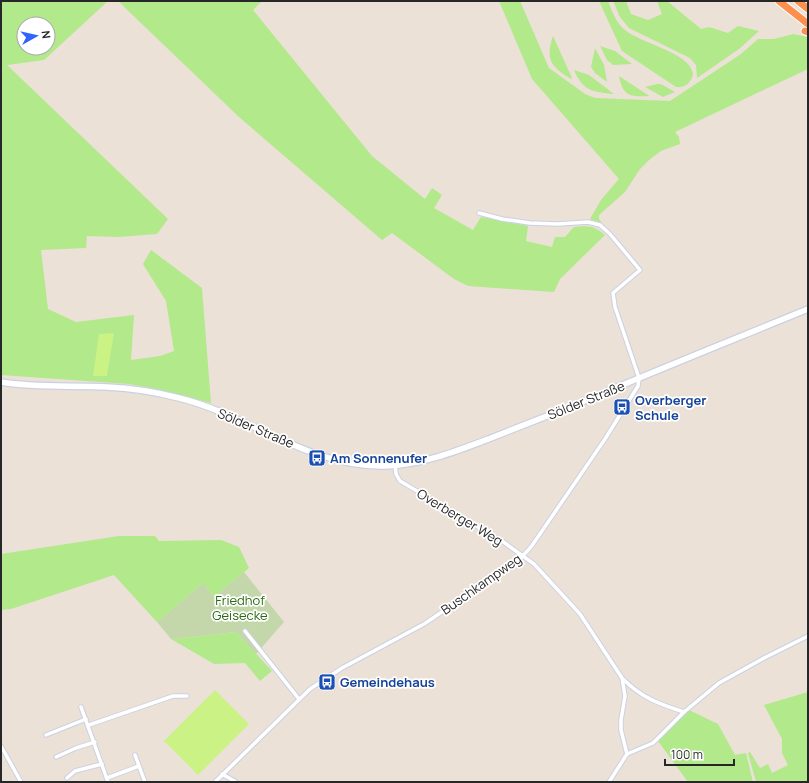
<svg xmlns="http://www.w3.org/2000/svg" width="809" height="783" viewBox="0 0 809 783" font-family="Manrope,sans-serif">
<style>
.green{fill:#b1e98b;fill-rule:evenodd}
.cemetery{fill:#c4d7ab}
.pitch{fill:#cbf285}
.lines{fill:none;stroke-linecap:round;stroke-linejoin:round}
.minor-casing{stroke:#cbd1e2;stroke-width:5.5}
.secondary-casing{stroke:#cbd1e2;stroke-width:8}
.motorway-casing{stroke:#fff;stroke-width:9}
.minor{stroke:#fff;stroke-width:3.5}
.secondary{stroke:#fff;stroke-width:5.5}
.motorway{stroke:#ff8f4d;stroke-width:7}
.labels{text-anchor:middle;stroke-width:3.5;stroke-linejoin:round;paint-order:stroke}
.street-label{font-size:13px;fill:#272727;stroke:#fff}
.transit-label{font-size:13px;font-weight:bold;fill:#164399;stroke:#fff;text-anchor:start}
.park-label{font-size:13px;fill:#296911;stroke:#fff}
</style>
<rect width="100%" height="100%" fill="#ece1d6"/>
<g class="green">
<path d="M1 1H108L44 60 7 65 168 219 157 234 118 237 87 236 86 248 41 250 48 309 76 322 134 315 131 360 160 356 174 351 166 301 143 264 151 250 202 288 211 403 157 389 129 384 1 375ZM24 24H48V48H24Z"/>
<path d="M118 1H262L253 10 372 156 425 199 432 188 442 195 434 208 473 230 481 217 528 226 526 241 552 247 555 237H565L574 227C588 225 595 226 605 235L560 279 554 292 468 286 454 279 392 233 382 240 239 117Z"/>
<path d="M499 1H520L549 68 585 94 595 98 670 101 741 54 758 39H774L793 34 808 37V69L675 132 679 137 680 144 661 151 649 160 640 169 625 192 599 215V219L602 223 590 219 601 200 619 179 532 79Z"/>
<path d="M599 1H608C612 11 616 23 625 30 640 43 691 53 693 74 691 83 685 88 676 87L622 51Z"/>
<path d="M613 1H626L631 14 648 20 662 14 657 1H667L701 29 709 27 728 33 738 26 759 31 739 49 697 78 696 65 690 58 629 28 620 17Z"/>
<path d="M553 36 572 78 571 79C551 67 545 59 553 36Z"/>
<path d="M600 46 615 51 632 64 613 65 607 60Z"/>
<path d="M595 48 604 65 607 82 595 73 591 67Z"/>
<path d="M574 70 589 75 614 94C592 92 583 91 574 70Z"/>
<path d="M619 76 648 95 649 96C629 97 623 96 619 76Z"/>
<path d="M657 84H661L675 92 663 97 645 87Z"/>
<path d="M119 536H155L159 541 221 540 239 547 249 568 214 597 203 583 157 622 114 575 11 609 1 610V554Z"/>
<path d="M236 632 272 671 260 681 245 663 214 664 171 639Z"/>
<path d="M808 692V782H756L748 753 750 752 760 768 768 764 772 773 788 765 782 753V739L764 705Z"/>
<path d="M689 710 718 724 735 755 746 753 753 782H688L658 741Z"/>
</g>
<path class="cemetery" d="M244 572 284 622 256 654 236 632 171 639 157 622 203 583 214 597Z"/>
<g class="pitch">
<path d="M114 333 107 376H93L99 334Z"/>
<path d="M215 690 249 724 198 775 164 741Z"/>
</g>
<g class="lines">
<g class="minor-casing">
<g id="minor">
<path d="M395 465 396 474 400 481 502 541 534 564 580 614 622 678 625 696 621 720V730L627 754"/>
<path d="M245 631 299 699"/>
<path d="M623 679C642 698 659 704 684 712"/>
<path d="M81 707 108 782"/>
<path d="M89 725 173 696H187"/>
<path d="M46 735 86 719"/>
<path d="M1 746 21 782"/>
<path d="M135 755 145 782"/>
<path d="M56 757 76 748 95 742"/>
<path d="M222 774 236 782"/>
<path d="M67 778 75 771 102 764"/>
<path d="M107 778 139 766"/>
<path d="M215 782 310 689 342 668 424 624 519 560 531 547 605 439 638 386 639 378 615 307 613 293 640 270 610 234 600 225 588 222 558 224 530 223 502 219 479 213"/>
<path d="M609 782 627 754 653 743 684 712 719 683 764 658 808 636"/>
</g>
</g>
<g class="secondary-casing">
<path id="secondary" d="M1 382C36 388 72 385 107 387 131 388 156 392 179 398 249 415 310 468 385 466 422 465 457 451 491 438 519 427 547 416 575 405 652 372 730 341 808 309"/>
</g>
<g class="motorway-casing">
<g id="motorway">
<path d="M779 1 808 24"/>
<path d="M798 1 808 9"/>
<path d="M805 31 808 32"/>
</g>
</g>
<use href="#minor" class="minor"/>
<use href="#secondary" class="secondary"/>
<use href="#motorway" class="motorway"/>
</g>
<defs>
<g id="bus-square" transform="scale(0.9)"><rect x="-9" y="-9" width="18" height="18" rx="4" fill="#1a4fb4" stroke="#fff"/><path d="M-5-6H5V4H4V6H2V4H-2V6H-4V4H-5ZM-3.5-4V0h7V-4ZM-3.5 1.2v1.5H-2V1.2ZM2 1.2v1.5H3.5V1.2Z" fill="#fff"/></g>
</defs>
<g fill-rule="evenodd">
<use href="#bus-square" x="622" y="407"/>
<use href="#bus-square" x="317" y="458"/>
<use href="#bus-square" x="327" y="682"/>
</g>
<g class="labels">
<g class="street-label">
<text transform="translate(586 400) rotate(-22)" y="5">Sölder Straße</text>
<text transform="translate(256 428) rotate(23)" y="5">Sölder Straße</text>
<text transform="translate(460 517) rotate(31)" y="5">Overberger Weg</text>
<text transform="translate(481 584) rotate(-35)" y="5">Buschkampweg</text>
</g>
<g class="transit-label">
<text x="635" y="405">Overberger<tspan x="635" dy="15">Schule</tspan></text>
<text x="330" y="463">Am Sonnenufer</text>
<text x="340" y="687">Gemeindehaus</text>
</g>
<g class="park-label">
<text x="240" y="605">Friedhof<tspan x="240" dy="15">Geisecke</tspan></text>
</g>
</g>
<rect width="809" height="783" fill="none" stroke="#272727" stroke-width="4"/>
<g transform="translate(36 36) rotate(82)"><circle r="19" fill="#ffffff" stroke="#a9a9a9"/>
<path d="M0-3L7 15L0 10L-7 15Z" fill="#2f64ff"/>
<text y="-6" font-size="11" font-weight="bold" text-anchor="middle" fill="#272727">N</text>
</g>
<path d="M665 759v6h69v-6" fill="none" stroke="#272727" stroke-width="2"/>
<text x="671" y="759" font-size="12" fill="#272727" stroke="#ffffff" stroke-width="3" paint-order="stroke">100 m</text>
</svg>
